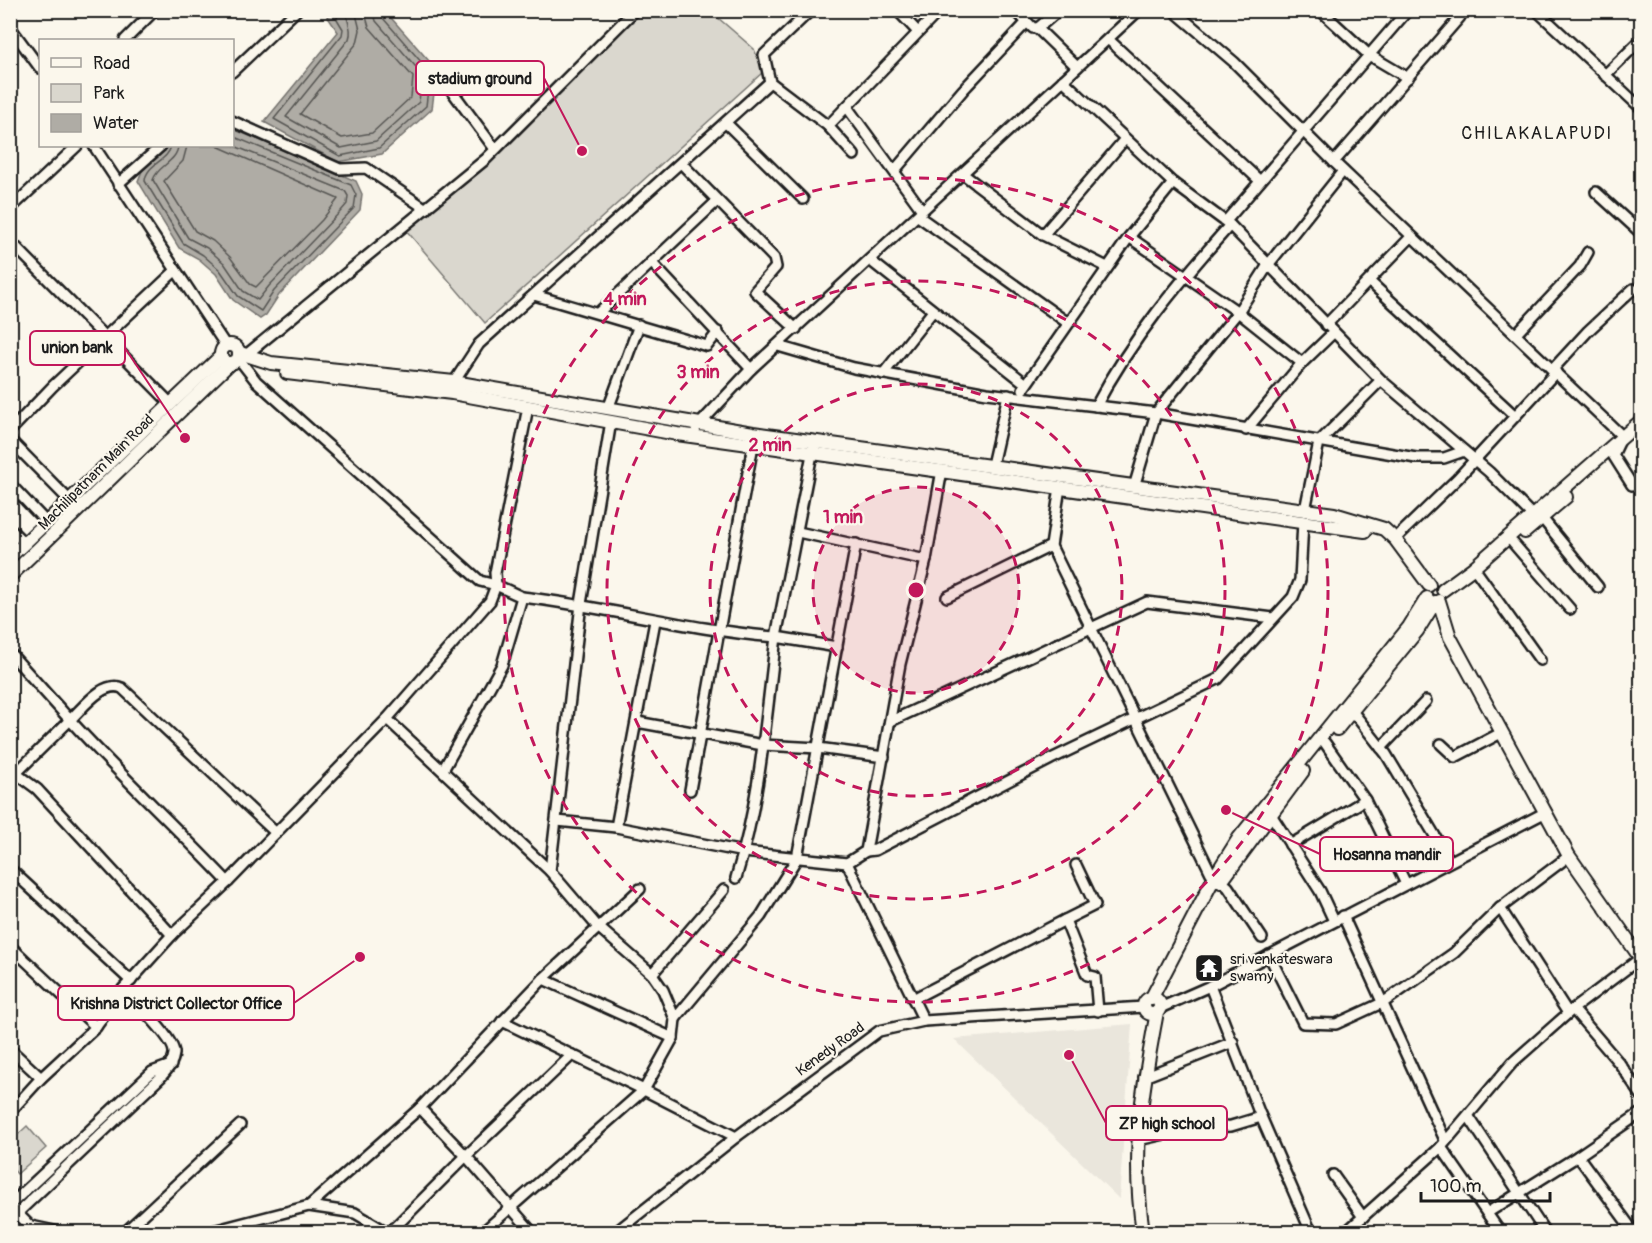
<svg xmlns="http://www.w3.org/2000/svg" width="1652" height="1243" viewBox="0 0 1652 1243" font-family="Pangolin,sans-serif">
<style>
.built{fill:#eae6dc}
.green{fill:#dad7ce;stroke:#7b7a75;stroke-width:1.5}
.water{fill:#afaca5;stroke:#74726e;stroke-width:1.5}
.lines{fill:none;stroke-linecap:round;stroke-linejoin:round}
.shore{stroke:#575653;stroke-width:1.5}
.minor-casing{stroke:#1c1c1c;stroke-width:14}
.major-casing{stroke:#1c1c1c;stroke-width:16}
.minor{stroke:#fbf7ec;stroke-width:9}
.major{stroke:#fbf7ec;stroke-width:12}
.ring{fill:none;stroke:#c2185b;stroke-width:3;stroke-dasharray:10 8}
.labels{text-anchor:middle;stroke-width:4.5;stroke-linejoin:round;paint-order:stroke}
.street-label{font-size:15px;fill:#1c1c1c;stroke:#fbf7ec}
.poi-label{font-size:15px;fill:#1c1c1c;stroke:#fbf7ec;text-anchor:start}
.quarter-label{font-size:18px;letter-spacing:1.5px;fill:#1c1c1c;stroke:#fbf7ec}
.centre{fill:#c2185b;stroke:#fbf7ec;stroke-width:3}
.ring-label{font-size:18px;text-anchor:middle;font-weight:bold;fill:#c2185b;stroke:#fbf7ec;stroke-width:4.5;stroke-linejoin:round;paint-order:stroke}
.leader{fill:none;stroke:#c2185b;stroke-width:2}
.callout-dot{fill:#c2185b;stroke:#fbf7ec;stroke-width:2}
.callout{fill:#fbf7ec;stroke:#c2185b;stroke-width:2}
.callout-label{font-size:16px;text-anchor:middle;font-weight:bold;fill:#1c1c1c}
</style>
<rect width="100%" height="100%" fill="#fbf7ec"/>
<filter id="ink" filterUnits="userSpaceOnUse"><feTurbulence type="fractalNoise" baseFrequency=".0167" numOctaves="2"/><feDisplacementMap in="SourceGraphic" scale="12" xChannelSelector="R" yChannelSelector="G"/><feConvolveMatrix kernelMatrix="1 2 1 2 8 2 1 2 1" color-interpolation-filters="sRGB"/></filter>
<g filter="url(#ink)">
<path class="built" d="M1132 1024 1119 1199 954 1039Z"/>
<g class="green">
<path d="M636 11H710L754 49 763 72 485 323 406 230Z"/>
<path d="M27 1126 46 1148 17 1174 11 1167V1141Z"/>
</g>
<g class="water">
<path d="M338 10 385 11 437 70 432 109 382 154 338 162 264 122 338 32 327 16Z"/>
<path d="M233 129 356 181 362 194 360 210 279 295 266 315 260 319 233 300 216 274 199 259 179 248 138 181 144 166 167 146H232Z"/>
</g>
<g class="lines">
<g class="shore">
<path d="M338 10 337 19 343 29 342 35 274 119 340 156 379 148 426 106 430 72 382 17 381 10"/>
<path d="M346 10C346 21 353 28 349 39L286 117 341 148 376 141 419 102 422 74 376 21 373 10"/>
<path d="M355 10 360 30 357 43 300 114 342 138 372 133 411 97 413 77 369 27 364 10"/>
<path d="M171 146C168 161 146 164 145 181L183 243 203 255 220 270 238 296 261 311 274 291 354 208 356 195 351 185 232 136"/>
<path d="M178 146C177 162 157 166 153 180L188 238 207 248 224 263 243 291 258 300 269 286 341 211 347 204 348 196 345 191 232 145"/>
<path d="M187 146 183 161 164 181 195 231 213 241 230 257 250 284 256 287 322 220 338 199 217 146"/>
</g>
<g class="minor-casing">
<g id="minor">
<path d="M897 10 917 31"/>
<path d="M1015 10 1033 28H1038L1059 10"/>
<path d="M1173 10 1234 62 1334 162 1622 436 1613 455 1632 485"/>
<path d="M1320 10 1369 55 1408 78"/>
<path d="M1536 10 1642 109"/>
<path d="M10 27 40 68"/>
<path d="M1037 28 1077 67"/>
<path d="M1108 39 1260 181"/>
<path d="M125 40 155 10"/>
<path d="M232 72 297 10"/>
<path d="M1605 75 1642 39"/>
<path d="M443 79 495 149"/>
<path d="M1063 80 1173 183 1230 225 1381 380 1489 472 1532 515"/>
<path d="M770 82 828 126 940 10"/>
<path d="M847 107 922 210"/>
<path d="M232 121 340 169 366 168 426 209"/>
<path d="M726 123 803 199"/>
<path d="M828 126 854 155"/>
<path d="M94 146 226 346"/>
<path d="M1334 162 1460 17"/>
<path d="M682 164 774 258 776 267 755 291 796 329"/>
<path d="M895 170 963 90 1027 22"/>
<path d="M963 174 1043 235 1107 267"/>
<path d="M1173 183 1129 237 1238 312 1302 363"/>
<path d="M118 184 161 146"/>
<path d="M1596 192 1642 234"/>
<path d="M10 209 77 146"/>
<path d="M918 216 1068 323"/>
<path d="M1226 221 1408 10"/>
<path d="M1043 235 1125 139"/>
<path d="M10 241 170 403"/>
<path d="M871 261 1025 383"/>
<path d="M651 262 751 369"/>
<path d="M1369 281 1514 415"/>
<path d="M534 295 707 346 718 332"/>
<path d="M598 313 717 201"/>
<path d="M1326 325 1411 237"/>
<path d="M1516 334 1580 266 1588 252"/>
<path d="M778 346 854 368 987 393 1156 413 1416 458H1444L1464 451"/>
<path d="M246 355 486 159 635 10"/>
<path d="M1553 369 1588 331 1633 289"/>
<path d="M883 374 933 311"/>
<path d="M454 382 479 344 770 82 764 55 811 10"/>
<path d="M1023 389 1129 237"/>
<path d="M1096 406C1131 339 1180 281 1230 225"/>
<path d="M608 409 639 325"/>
<path d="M696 428 751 369 1139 10"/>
<path d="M1246 430 1302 363 1333 333"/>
<path d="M10 431 53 386 175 271"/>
<path d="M10 440 70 501"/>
<path d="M992 465 1008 395"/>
<path d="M10 484 47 523"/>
<path d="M1060 487 1051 546 1211 873 1228 887 1262 938"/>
<path d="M1134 487 1156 413 1238 312 1268 265 1343 171"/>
<path d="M1305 510 1319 442 1381 380"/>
<path d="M1542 518 1598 587"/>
<path d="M10 529 25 544"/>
<path d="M798 532 926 560 942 470"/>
<path d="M1395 539 1457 479 1556 372"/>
<path d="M1513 543 1570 609"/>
<path d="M1477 572 1540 660"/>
<path d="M522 597C608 607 690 630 776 637L813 449"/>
<path d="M947 597 1051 546"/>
<path d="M10 653 70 720C83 708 103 680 122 688L276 833"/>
<path d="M1352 711 1386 754 1450 861"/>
<path d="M387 719 550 871 597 926 652 974 663 990 675 1019 673 1038 644 1090 736 1137"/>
<path d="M891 721 1147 602 1273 618"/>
<path d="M637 722 763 745 818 748 884 757"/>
<path d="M1325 743 1365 800 1406 884"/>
<path d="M1441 744 1455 757 1501 733"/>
<path d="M1381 748 1426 701"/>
<path d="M10 769 37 789 172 935"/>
<path d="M443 770 502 665 522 597 496 585 495 573 528 407"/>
<path d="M10 779 70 720C121 776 176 827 228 882"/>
<path d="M690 790 753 445"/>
<path d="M1270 813 1320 891 1334 921"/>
<path d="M557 821 616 827 744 852 847 863 866 851 900 664 926 560"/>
<path d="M616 827 655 621"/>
<path d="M1290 845 1365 800"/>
<path d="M866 851 875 850 1051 759 1218 679 1293 597 1300 580 1303 521"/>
<path d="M847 863 924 1021"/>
<path d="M1076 865 1095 905 1065 920 1087 975 1095 977 1098 1011"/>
<path d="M10 869 131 981"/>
<path d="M550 871 581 604 611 421"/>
<path d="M736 878C760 801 766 717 776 637L837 647"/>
<path d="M1500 908 1568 1013"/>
<path d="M1343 916 1445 1140"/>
<path d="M10 946 96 1027 123 989"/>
<path d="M1269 955 1303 1023 1336 1024 1384 1002 1454 953 1500 908 1569 856"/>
<path d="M652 974 724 890"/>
<path d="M543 979 673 1038"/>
<path d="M1210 986 1259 1112 1311 1232"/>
<path d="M913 999 1065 920"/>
<path d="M1160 1008 1210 986 1546 812"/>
<path d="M1573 1009 1620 1064 1642 1096"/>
<path d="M675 1019 761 916 797 858 856 544"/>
<path d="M10 1049 41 1078"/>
<path d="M1144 1077 1233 1042"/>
<path d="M420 1108 466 1156 532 1232"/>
<path d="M10 1112 41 1078 96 1027"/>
<path d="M1469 1117 1545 1232"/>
<path d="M1138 1140 1191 1128 1231 1126 1261 1117"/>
<path d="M1441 1147 1500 1232"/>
<path d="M1578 1156 1634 1232"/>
<path d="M1333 1175 1363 1217"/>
<path d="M10 1205 152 1072 171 1065"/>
<path d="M309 1206 420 1108 543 979 640 889"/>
<path d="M15 1211 36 1232"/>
<path d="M1487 1213 1578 1156 1642 1112"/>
<path d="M10 1220 160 1078C166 1071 173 1064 174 1054 176 1040 134 1001 123 989L172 935 228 882 387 719 490 601 496 585 480 581 256 381 242 363"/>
<path d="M31 1226 59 1232"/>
<path d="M125 1232 240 1125"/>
<path d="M209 1232 309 1206 355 1213 387 1232"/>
<path d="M390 1232 466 1156 572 1055"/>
<path d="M483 1232 644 1090 502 1021"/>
<path d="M616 1232 736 1137 879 1031 924 1021 1144 1007"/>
<path d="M1346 1232 1441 1147 1513 1062 1573 1009 1642 957"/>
</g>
</g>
<g class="major-casing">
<g id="major">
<circle cx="230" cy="354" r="9"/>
<path d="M240 353 271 363 454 382 753 433 1334 514 1384 529 1395 539 1429 585"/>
<path d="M287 373 452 393 677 434 1365 531"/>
<path d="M1525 532 1566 497"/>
<path d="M10 557 221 356"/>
<path d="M10 576 229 364"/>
<path d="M1443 590 1473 568 1642 420"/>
<path d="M1439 601 1450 637 1569 856 1642 960"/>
<path d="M1337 729 1417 631 1435 602"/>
<path d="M1221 882 1303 771"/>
<circle cx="1152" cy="1006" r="8"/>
<path d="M1151 999 1215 876 1239 838 1409 627 1427 598"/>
<path d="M1143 1232C1131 1152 1142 1091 1157 1012"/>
</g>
</g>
<use href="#minor" class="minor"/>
<use href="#major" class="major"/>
</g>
</g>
<circle cx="916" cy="590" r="103" fill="#c2185b" fill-opacity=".12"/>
<g class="ring">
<circle cx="916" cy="590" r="103"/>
<circle cx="916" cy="590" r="206"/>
<circle cx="916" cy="590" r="309"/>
<circle cx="916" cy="590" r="412"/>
</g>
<defs>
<g id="temple-square" transform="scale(1.5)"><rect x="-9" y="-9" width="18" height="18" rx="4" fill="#1c1c1c" stroke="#fbf7ec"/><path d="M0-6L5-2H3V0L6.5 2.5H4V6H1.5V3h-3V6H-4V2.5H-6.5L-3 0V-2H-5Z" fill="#fff"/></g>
</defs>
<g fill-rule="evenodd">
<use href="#temple-square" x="1209" y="968"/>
</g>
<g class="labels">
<g class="street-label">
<text transform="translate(96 472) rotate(-45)" y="5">Machilipatnam Main Road</text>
<text transform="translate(830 1049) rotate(-36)" y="5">Kenedy Road</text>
</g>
<g class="poi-label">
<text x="1230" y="964">sri venkateswara<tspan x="1230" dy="17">swamy</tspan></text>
</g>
<g class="quarter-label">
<text x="1537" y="139">CHILAKALAPUDI</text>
</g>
</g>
<circle cx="916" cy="590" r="9" class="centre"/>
<g class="ring-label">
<text x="625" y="305">4 min</text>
<text x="698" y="378">3 min</text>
<text x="770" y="451">2 min</text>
<text x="843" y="523">1 min</text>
</g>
<path class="leader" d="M582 151L544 78M185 438L125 348M1226 810L1320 854M360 957L294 1003M1069 1055L1106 1123"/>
<g class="callout-dot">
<circle cx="582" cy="151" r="6"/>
<circle cx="185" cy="438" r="6"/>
<circle cx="1226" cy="810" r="6"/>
<circle cx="360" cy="957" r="6"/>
<circle cx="1069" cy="1055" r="6"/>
</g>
<g class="callout">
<rect x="416" y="61" width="128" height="34" rx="6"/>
<rect x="30" y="331" width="95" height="34" rx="6"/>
<rect x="1320" y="837" width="133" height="34" rx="6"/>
<rect x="58" y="986" width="236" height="34" rx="6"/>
<rect x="1106" y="1106" width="121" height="34" rx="6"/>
</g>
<g class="callout-label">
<text x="480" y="84">stadium ground</text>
<text x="77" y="353">union bank</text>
<text x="1387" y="860">Hosanna mandir</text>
<text x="176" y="1009">Krishna District Collector Office</text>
<text x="1167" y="1129">ZP high school</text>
</g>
<rect width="1652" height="1243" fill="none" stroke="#fbf7ec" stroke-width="36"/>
<rect x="18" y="18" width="1616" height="1207" fill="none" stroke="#1c1c1c" stroke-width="2" filter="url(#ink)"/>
<rect x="39" y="39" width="195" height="108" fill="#fbf7ec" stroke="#a29f99" stroke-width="1.5"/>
<rect x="51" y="58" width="30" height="9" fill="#fbf7ec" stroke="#a29f99" stroke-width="1.5"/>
<text x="93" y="69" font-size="18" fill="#1c1c1c">Road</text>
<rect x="51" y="84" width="30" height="18" fill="#dad7ce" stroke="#a29f99" stroke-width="1.5"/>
<text x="93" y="99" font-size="18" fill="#1c1c1c">Park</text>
<rect x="51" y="114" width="30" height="18" fill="#afaca5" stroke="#a29f99" stroke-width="1.5"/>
<text x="93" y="129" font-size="18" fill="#1c1c1c">Water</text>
<path d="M1421 1192v9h129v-9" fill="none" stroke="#1c1c1c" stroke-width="3"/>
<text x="1430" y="1192" font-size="18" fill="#1c1c1c" stroke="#fbf7ec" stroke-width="4.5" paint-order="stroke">100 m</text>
</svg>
